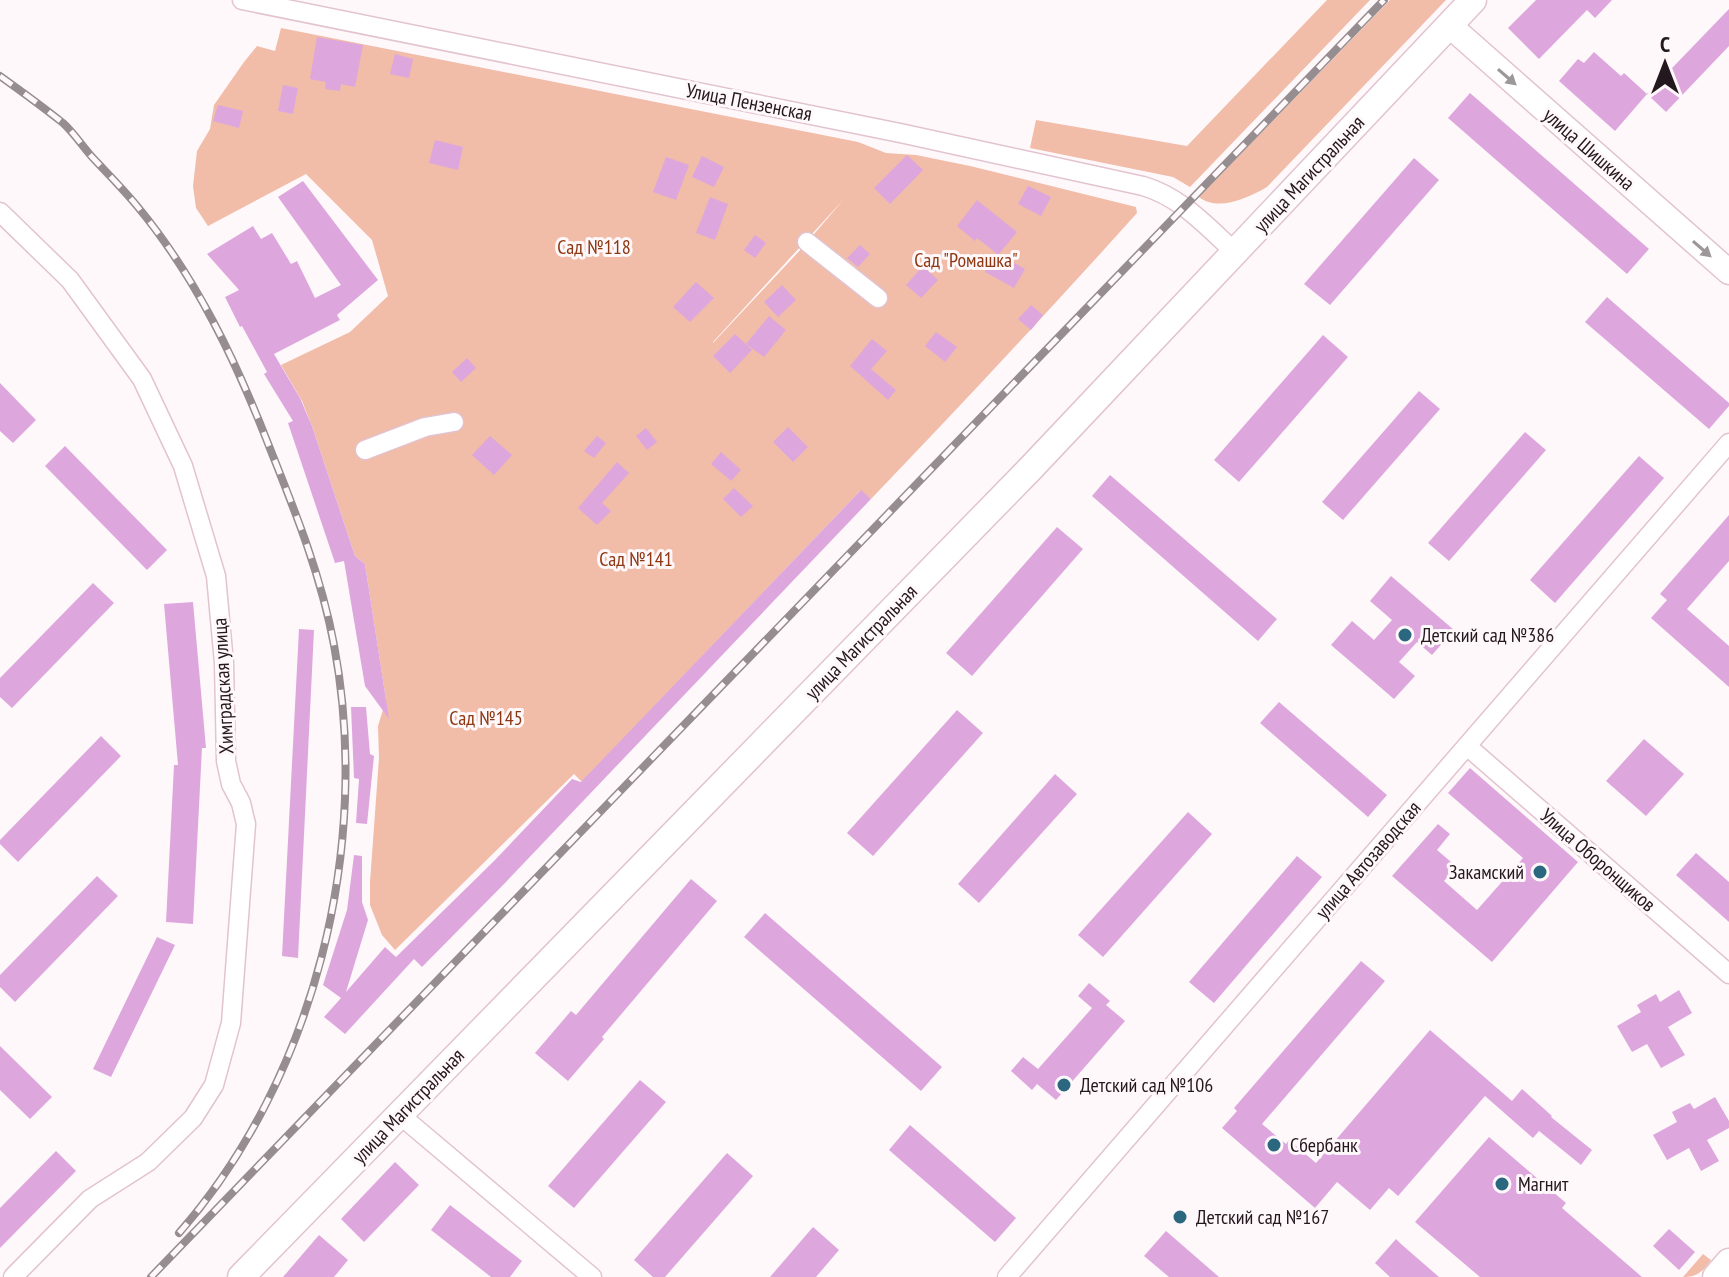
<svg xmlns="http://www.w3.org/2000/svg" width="1729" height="1277" viewBox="0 0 1729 1277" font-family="'PT Sans Narrow',sans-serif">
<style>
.green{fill:#f1bca8;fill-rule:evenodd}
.building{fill:#dda7de}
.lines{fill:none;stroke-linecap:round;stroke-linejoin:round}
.minor-casing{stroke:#e2c3d0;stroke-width:21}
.tertiary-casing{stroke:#e2c3d0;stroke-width:27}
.secondary-casing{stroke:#e2c3d0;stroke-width:29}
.minor{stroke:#fff;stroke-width:18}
.tertiary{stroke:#fff;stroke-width:24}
.secondary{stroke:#fff;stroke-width:26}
.rail-casing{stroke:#968d91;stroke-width:8}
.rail{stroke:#fff8fb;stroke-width:5;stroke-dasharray:15;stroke-linecap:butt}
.oneway{fill:#9c9799}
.poi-dot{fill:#2b687f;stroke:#fff8fb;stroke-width:3}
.labels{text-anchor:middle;stroke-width:6;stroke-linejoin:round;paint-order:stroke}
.street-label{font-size:20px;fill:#23181d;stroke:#fff8fb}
.park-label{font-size:20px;fill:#8d3813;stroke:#fff8fb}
.poi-label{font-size:20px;fill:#23181d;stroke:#fff8fb;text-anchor:start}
</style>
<rect width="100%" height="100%" fill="#fff8fb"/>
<g class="green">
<path d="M1327 0H1370L1190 187 1173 177 1030 148 1036 120 1187 146Z"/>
<path d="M1390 0H1446L1267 187C1248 198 1218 212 1199 197Z"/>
<path d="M281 28 858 142 886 153 916 155 970 166 1136 207 1137 213C1050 310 961 405 871 499L860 491 582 782 574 774 395 950 382 935 370 905V882L379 758 378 726 386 700 365 564 355 556 312 426 302 401 281 365 350 332 388 296 372 240 306 174 208 226 196 208 193 186 197 151 210 129 214 105 244 62 257 46 275 51ZM844 199 803 247 713 343V342Z"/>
<path d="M1703 1254 1711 1260C1703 1271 1698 1277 1683 1277Z"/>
</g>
<g class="building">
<path d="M1536 0H1612L1595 18 1587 10 1539 59 1508 28Z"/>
<path d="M1729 9V46L1666 112 1647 94Z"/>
<path d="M317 37 363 45 355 87 341 84 340 91 325 89 326 82 310 79Z"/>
<path d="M1594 52 1621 76 1624 73 1647 94 1615 131 1559 81 1578 59 1584 63Z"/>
<path d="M395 54 413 59 409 78 390 74Z"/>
<path d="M283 85 298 88 293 114 278 111Z"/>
<path d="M1470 93 1649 249 1627 274 1448 118Z"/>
<path d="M218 105 243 111 239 128 213 121Z"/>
<path d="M435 140 463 147 458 170 429 163Z"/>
<path d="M907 155 923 170 890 204 874 188Z"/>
<path d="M702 156 724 167 714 187 692 177Z"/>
<path d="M666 157 689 165 676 200 653 192Z"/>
<path d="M1414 158 1439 180 1330 305 1304 284Z"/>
<path d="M303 181 378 280 337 315 340 320 274 354 300 398 312 426 355 556 365 564 389 719 365 686 344 561 335 563 288 423 293 421 264 374 267 372 242 326 240 327 225 297 239 290 207 254 253 226 261 239 272 233 291 264 297 261 315 298 341 285 278 197Z"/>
<path d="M1028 186 1051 197 1041 216 1018 204Z"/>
<path d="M710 197 728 204 715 240 696 233Z"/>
<path d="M977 200 1017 232 999 254 1025 269 1014 288 985 272 996 253 977 238 975 241 957 226Z"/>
<path d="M755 235 766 243 755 258 744 250Z"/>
<path d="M860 245 870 254 858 267 847 258Z"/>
<path d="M923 266 938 280 921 298 906 285Z"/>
<path d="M696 282 714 298 690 322 673 307Z"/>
<path d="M782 285 796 300 778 317 764 302Z"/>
<path d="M1607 297 1729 403V406L1709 429 1585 322Z"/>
<path d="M1031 305 1043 315 1031 330 1018 319Z"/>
<path d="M769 316 786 330 764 357 746 344Z"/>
<path d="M936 332 957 347 945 362 925 346Z"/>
<path d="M735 334 752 350 730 373 713 356Z"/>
<path d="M1323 335 1348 357 1239 482 1214 460Z"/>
<path d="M872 339 887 351 871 369 896 390 888 400 850 366Z"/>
<path d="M467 358 476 368 461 382 452 372Z"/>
<path d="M0 383 36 420 13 443 0 431Z"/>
<path d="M1419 391 1440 409 1343 520 1322 502Z"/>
<path d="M788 427 808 447 793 462 773 442Z"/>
<path d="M646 428 657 442 647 450 636 436Z"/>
<path d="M1525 432 1546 450 1449 561 1428 543Z"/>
<path d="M490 436 512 455 494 475 472 455Z"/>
<path d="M597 436 606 443 594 458 584 451Z"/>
<path d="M65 446 167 550 147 570 45 466Z"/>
<path d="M721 452 741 470 731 481 711 464Z"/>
<path d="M1639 456 1664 478 1555 603 1530 580Z"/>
<path d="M617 462 629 473 602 503 611 511 597 525 578 508Z"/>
<path d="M1110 475 1277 619 1258 641 1092 496Z"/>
<path d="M734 488 753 506 741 517 723 499Z"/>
<path d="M861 490 871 499 504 884 422 967 414 959 345 1034 324 1017 341 998 323 985 347 910 354 855 362 856V902L368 920 346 992 385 947 396 957 494 861 572 779 581 782Z"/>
<path d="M1729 515V561L1687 609 1729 646V687L1651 618 1667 600 1660 594Z"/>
<path d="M1057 527 1083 549 972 676 946 653Z"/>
<path d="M1391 576 1454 630 1432 655 1417 642 1399 662 1415 676 1394 699 1331 645 1352 621 1374 640 1392 620 1370 601Z"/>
<path d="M93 583 114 603 12 708 0 697V678Z"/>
<path d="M193 602 206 748H202L193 924 166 922 174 765H178L164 604Z"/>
<path d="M299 629 314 630 298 958 282 956Z"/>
<path d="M1279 702 1387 795 1368 817 1260 723Z"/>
<path d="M351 707H366L370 754 374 756 367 824 356 823 359 779 354 778Z"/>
<path d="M957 710 983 733 873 856 847 833Z"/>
<path d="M101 736 121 756 18 862 0 844V840Z"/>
<path d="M1644 739 1684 774 1646 816 1606 781Z"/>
<path d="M1470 768 1578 862 1492 962 1392 876 1438 824 1450 834 1437 850 1457 867 1444 881 1477 910 1523 858 1448 793Z"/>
<path d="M1055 774 1077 794 979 903 958 884Z"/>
<path d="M1188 812 1212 834 1103 957 1078 935Z"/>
<path d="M1696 853 1729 882V922L1676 875Z"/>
<path d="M1297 856 1322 877 1214 1003 1189 982Z"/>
<path d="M97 876 118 896 15 1002 0 987V975Z"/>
<path d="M691 879 717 901 602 1037 604 1039 568 1081 535 1053 571 1011 576 1015Z"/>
<path d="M765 913 942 1067 921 1091 744 937Z"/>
<path d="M157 937 175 945 111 1077 93 1069Z"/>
<path d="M1361 961 1385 981 1262 1124 1286 1144 1289 1140 1316 1163 1430 1030 1512 1101 1522 1089 1552 1116 1551 1117 1592 1150 1581 1165 1539 1131 1533 1138 1485 1096 1398 1196 1389 1188 1370 1210 1337 1182 1315 1208 1222 1128 1237 1111 1234 1108Z"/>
<path d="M1089 983 1110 1001 1106 1005 1125 1021 1056 1100 1037 1084 1032 1090 1011 1071 1023 1057 1038 1069 1092 1008 1078 996Z"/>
<path d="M1679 990 1692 1013 1668 1027 1685 1055 1661 1068 1647 1044 1632 1052 1617 1026 1641 1012 1637 1005 1656 994 1660 1002Z"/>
<path d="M0 1046 52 1097 30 1119 0 1090Z"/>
<path d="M640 1080 666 1102 574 1208 548 1186Z"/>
<path d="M1715 1097 1729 1121V1128L1707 1140 1719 1161 1701 1171 1689 1148 1667 1160 1653 1135 1677 1122 1672 1112 1690 1103 1694 1109Z"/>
<path d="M910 1125 1016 1218 995 1242 889 1150Z"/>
<path d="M1489 1137 1566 1203 1562 1208 1642 1277H1480L1415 1222Z"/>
<path d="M56 1151 76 1171 0 1248V1208Z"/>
<path d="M727 1153 753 1176 665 1277H653L634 1260Z"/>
<path d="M395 1162 419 1185 364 1242 341 1219Z"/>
<path d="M450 1205 522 1261 510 1277H491L431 1230Z"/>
<path d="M813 1227 839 1250 816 1277H770Z"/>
<path d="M1669 1229 1695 1252 1679 1270 1653 1246Z"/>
<path d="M1166 1231 1219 1277H1169L1144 1256Z"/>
<path d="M319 1235 348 1260 334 1277H283Z"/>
<path d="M1396 1239 1401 1244 1439 1277H1390L1375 1263Z"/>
</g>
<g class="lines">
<g class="minor-casing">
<g id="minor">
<path d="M242 0 900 133 1143 186C1181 197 1206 226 1235 252"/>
<path d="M0 212 70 280 142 379 183 466 216 576 224 663 226 761 231 784 241 803 246 824 231 1023 214 1085 193 1118 148 1162 90 1199 13 1277"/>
<path d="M807 242 878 298"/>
<path d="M365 450 425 427 454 422"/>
<path d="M1467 746 1729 974"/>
<path d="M400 1115 592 1277"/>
<path d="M1007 1277 1729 443"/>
</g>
</g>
<g class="tertiary-casing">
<path id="tertiary" d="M1449 25 1729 272"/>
</g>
<g class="secondary-casing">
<g id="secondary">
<path d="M241 1277 1030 469 1473 0"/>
<path d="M1716 1277 1729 1262"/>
</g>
</g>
<use href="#minor" class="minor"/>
<use href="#tertiary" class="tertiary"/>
<use href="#secondary" class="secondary"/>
<g class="rail-casing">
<g id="rail">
<path d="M0 76C21 91 43 107 63 123 74 133 83 147 93 158 108 174 123 189 137 206 196 277 236 361 269 446 295 511 321 575 334 645 372 846 315 1078 179 1233"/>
<path d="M151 1277 1384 0"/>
</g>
</g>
<use href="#rail" class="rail"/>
</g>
<defs><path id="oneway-solid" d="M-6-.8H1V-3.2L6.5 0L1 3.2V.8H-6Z" transform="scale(2)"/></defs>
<g class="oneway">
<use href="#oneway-solid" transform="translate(1507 77) rotate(41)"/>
<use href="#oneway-solid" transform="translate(1702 249) rotate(41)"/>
</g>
<g class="poi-dot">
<circle cx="1405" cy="635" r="8"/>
<circle cx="1540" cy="872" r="8"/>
<circle cx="1064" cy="1085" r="8"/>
<circle cx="1274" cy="1145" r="8"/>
<circle cx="1502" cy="1184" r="8"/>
<circle cx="1180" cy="1217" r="8"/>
</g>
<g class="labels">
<g class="street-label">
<text transform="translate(749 102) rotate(11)" y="7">Улица Пензенская</text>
<text transform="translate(1589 149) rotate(41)" y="7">улица Шишкина</text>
<text transform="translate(1309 174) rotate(-47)" y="7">улица Магистральная</text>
<text transform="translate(861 642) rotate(-46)" y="7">улица Магистральная</text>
<text transform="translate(223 686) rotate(-93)" y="7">Химградская улица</text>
<text transform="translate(1368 860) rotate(-49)" y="7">улица Автозаводская</text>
<text transform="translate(1598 860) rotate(41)" y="7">Улица Оборонщиков</text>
<text transform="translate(408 1106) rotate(-46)" y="7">улица Магистральная</text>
</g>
<g class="park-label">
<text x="594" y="254">Сад №118</text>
<text x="966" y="267">Сад "Ромашка"</text>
<text x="636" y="566">Сад №141</text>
<text x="486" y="725">Сад №145</text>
</g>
<g class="poi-label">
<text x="1421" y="642">Детский сад №386</text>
<text x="1524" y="879" text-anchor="end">Закамский</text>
<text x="1080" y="1092">Детский сад №106</text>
<text x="1290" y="1152">Сбербанк</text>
<text x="1518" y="1191">Магнит</text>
<text x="1196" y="1224">Детский сад №167</text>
</g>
</g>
<g transform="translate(1665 64)" stroke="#fff8fb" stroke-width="6" paint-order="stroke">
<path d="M0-6L14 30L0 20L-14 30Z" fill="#23181d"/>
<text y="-12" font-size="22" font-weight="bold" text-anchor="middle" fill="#23181d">С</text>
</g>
</svg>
